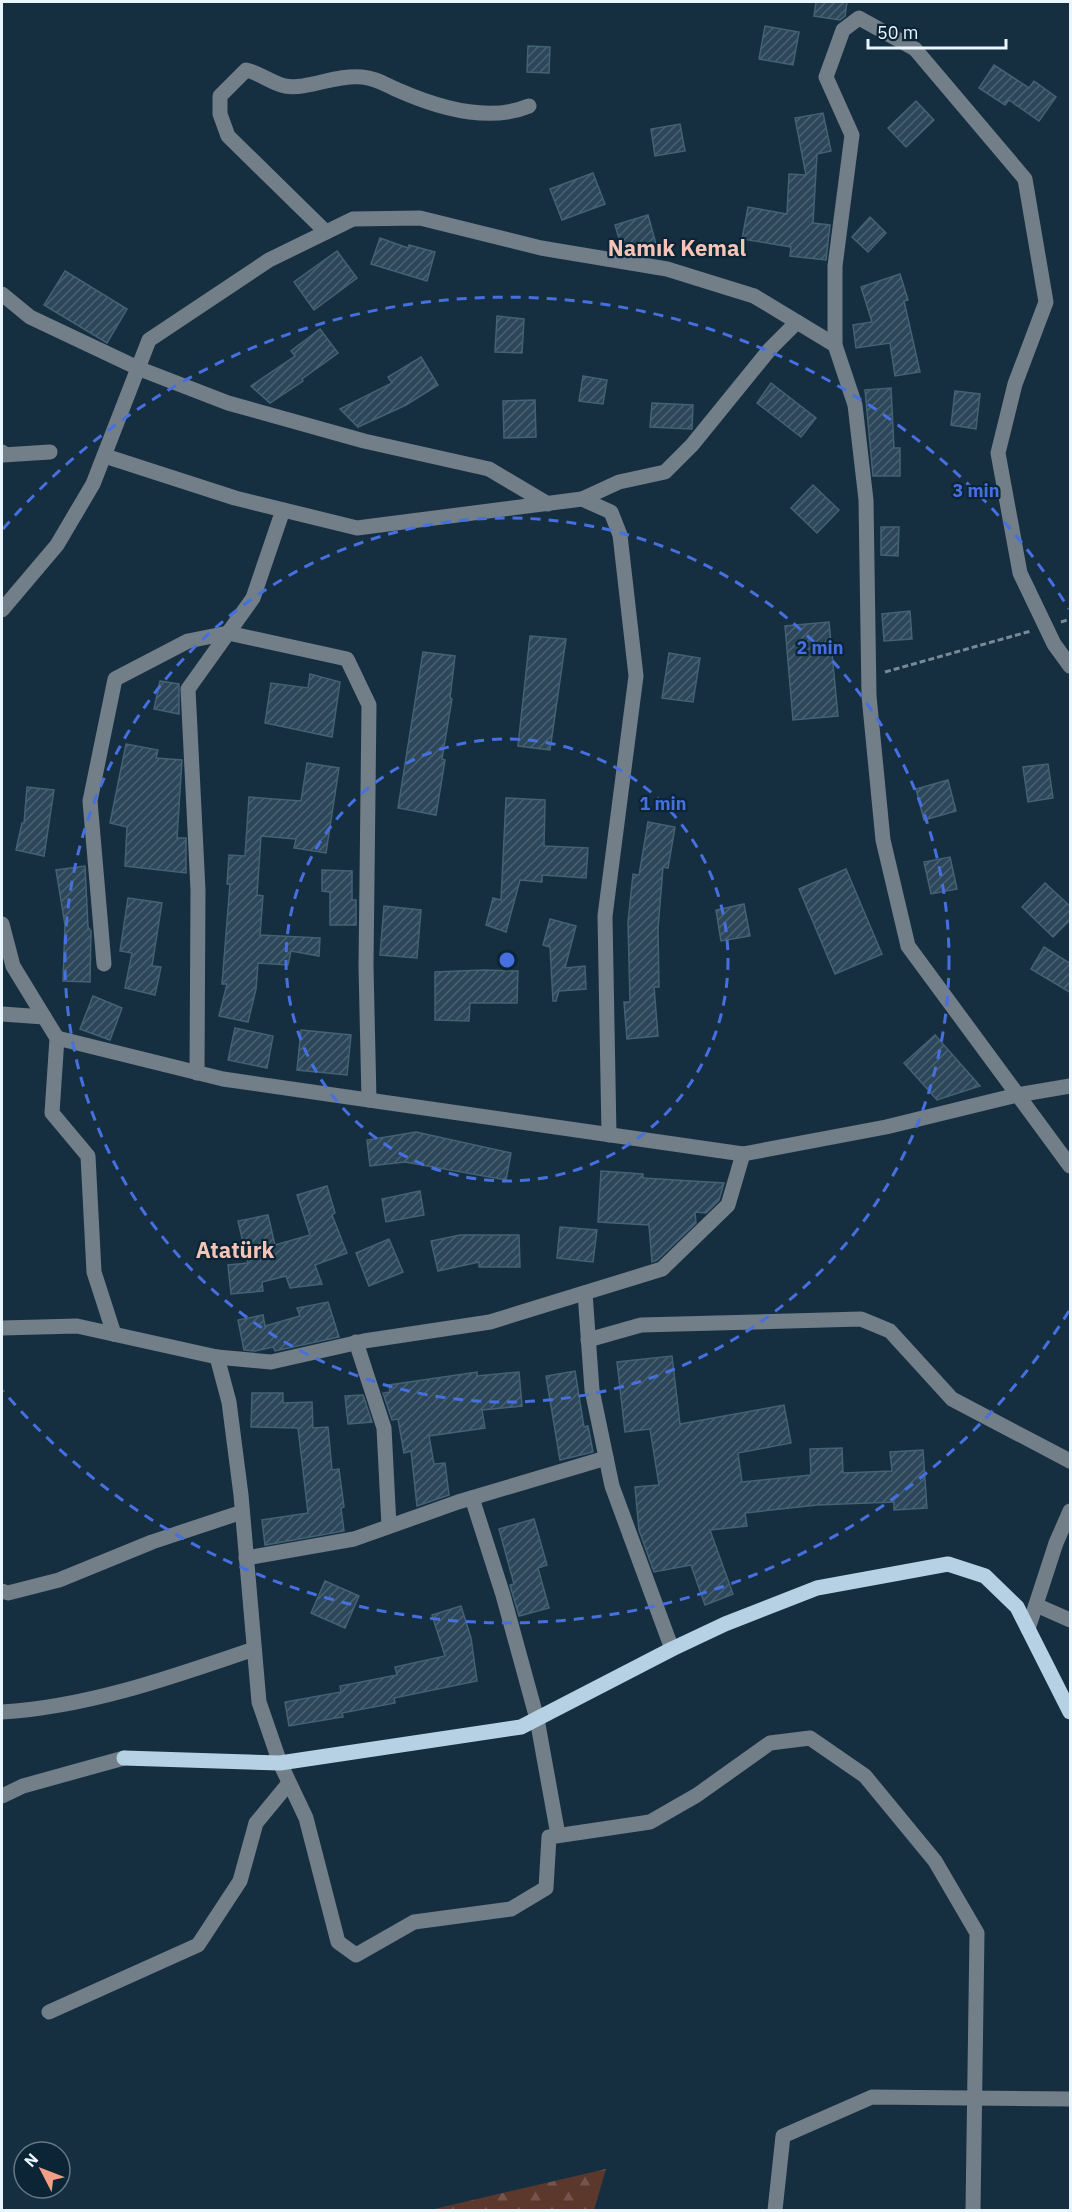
<svg xmlns="http://www.w3.org/2000/svg" width="1072" height="2212" viewBox="0 0 1072 2212" font-family="'IBM Plex Sans',sans-serif">
<style>
.forest{fill:url(#forest-firs)}
.building{fill:url(#building-hatch);stroke:#456174;stroke-width:1.5}
.lines{fill:none;stroke-linecap:round;stroke-linejoin:round}
.path{stroke:#778a99;stroke-width:3;stroke-dasharray:6 3;stroke-linecap:butt}
.minor{stroke:#727e88;stroke-width:15}
.major{stroke:#b7d1e4;stroke-width:15}
.ring{fill:none;stroke:#466fe0;stroke-width:3;stroke-dasharray:10 8}
.labels{text-anchor:middle;stroke-width:4.5;stroke-linejoin:round;paint-order:stroke}
.district-label{font-size:22px;font-weight:bold;fill:#f6c4b6;stroke:#0b2536}
.centre{fill:#466fe0;stroke:#0b2536;stroke-width:3}
.ring-label{font-size:18px;text-anchor:middle;font-weight:bold;fill:#466fe0;stroke:#0b2536;stroke-width:4.5;stroke-linejoin:round;paint-order:stroke}
</style>
<defs>
<pattern id="forest-firs" width="22" height="20" patternUnits="userSpaceOnUse" patternTransform="scale(1.5)"><rect width="22" height="20" fill="#5c372c"/><path d="M5 1l3.5 6h-7zM16 11l3.5 6h-7z" fill="#73554c"/></pattern>
<pattern id="building-hatch" width="6" height="6" patternUnits="userSpaceOnUse" patternTransform="scale(1.5)"><rect width="6" height="6" fill="#2c4759"/><path d="M-1 1l2-2M0 6l6-6M5 7l2-2" fill="none" stroke="#4b6272"/></pattern>
</defs>
<rect width="100%" height="100%" fill="#152f41"/>
<path class="forest" d="M606 2169 594 2210H430Z"/>
<g class="building">
<path d="M816 2H847L845 16 840 20 814 16Z"/>
<path d="M765 26 799 32 793 65 759 59Z"/>
<path d="M528 46 550 47 549 73 527 72Z"/>
<path d="M994 65 1029 88 1034 81 1056 97 1039 121 1009 100 1005 105 979 88Z"/>
<path d="M916 101 934 120 906 147 888 128Z"/>
<path d="M823 113 831 151 817 154 813 223 830 225 826 260 790 256 791 247 742 239 748 207 787 214 789 174 806 175 795 118Z"/>
<path d="M680 124 685 151 655 156 651 129Z"/>
<path d="M593 173 605 204 562 220 550 189Z"/>
<path d="M648 215 656 244 623 252 615 225Z"/>
<path d="M870 217 886 233 868 252 852 237Z"/>
<path d="M380 238 408 248 409 245 435 252 427 281 371 264Z"/>
<path d="M337 251 357 278 314 310 294 282Z"/>
<path d="M65 271 127 309 107 343 44 305Z"/>
<path d="M900 274 908 300 904 301 920 372 895 376 890 343 856 348 853 325 872 322 861 287Z"/>
<path d="M497 316 524 319 522 353 495 352Z"/>
<path d="M320 329 338 353 302 379 303 381 270 403 251 386 295 356 291 351Z"/>
<path d="M421 357 438 385 406 405 358 427 340 409 392 383 388 377Z"/>
<path d="M583 376 607 380 603 404 579 401Z"/>
<path d="M771 383 816 418 801 437 757 403Z"/>
<path d="M891 388 894 448H900V476H873L865 390Z"/>
<path d="M955 391 980 394 976 429 951 425Z"/>
<path d="M535 400 536 437 504 438 503 401Z"/>
<path d="M652 403 693 405 692 429 650 427Z"/>
<path d="M813 485 839 510 817 533 791 508Z"/>
<path d="M881 527H899L898 556 881 555Z"/>
<path d="M910 611 912 639 884 641 882 614Z"/>
<path d="M829 622 838 716 793 720 785 626Z"/>
<path d="M530 636 566 639 550 750 518 746Z"/>
<path d="M423 652 455 656 450 698 452 699 442 759 445 760 436 815 398 808Z"/>
<path d="M669 653 700 658 693 702 662 698Z"/>
<path d="M310 674 340 682 332 737 265 723 271 683 308 688Z"/>
<path d="M160 681 179 684V714L154 709Z"/>
<path d="M126 744 158 750 156 758 182 760 177 838H186V873L125 866 127 827 110 823Z"/>
<path d="M307 763 339 768 326 853 294 848 296 839 261 836 257 895 263 896 260 935 320 938 319 956 291 951 288 965 258 963 256 989 248 1022 219 1016 227 984H222L230 884H227L229 855 245 856 249 797 301 801Z"/>
<path d="M1048 764 1053 798 1028 802 1023 767Z"/>
<path d="M948 780 956 811 924 820 916 789Z"/>
<path d="M27 787 54 790 44 856 16 850 22 823H24Z"/>
<path d="M506 798 545 800 544 846 588 848 586 878 542 875V882L520 880 506 932 486 925 493 898 501 900Z"/>
<path d="M648 822 675 827 668 868 663 867 658 929 659 987H654L658 1036 627 1039 624 1002H630L628 922 633 874 639 875Z"/>
<path d="M950 857 957 889 931 894 924 862Z"/>
<path d="M85 866 88 927 91 931 90 982 63 981 65 925 56 870Z"/>
<path d="M846 869 882 954 835 974 799 889Z"/>
<path d="M322 870 352 871V900H356V925H330V892L322 891Z"/>
<path d="M1045 883 1071 907V919L1053 937 1022 907Z"/>
<path d="M128 898 162 903 152 966 161 967 155 995 125 988 132 953 120 951Z"/>
<path d="M744 904 750 936 721 941 716 910Z"/>
<path d="M384 906 421 910 417 958 380 955Z"/>
<path d="M550 919 576 926 565 968 585 966 586 989 559 991 556 1001H553L550 947 543 945Z"/>
<path d="M1044 947 1071 964V993L1031 969Z"/>
<path d="M484 970 518 971 517 1003H470L469 1021 435 1020V972Z"/>
<path d="M93 996 122 1008 110 1040 80 1029Z"/>
<path d="M235 1028 273 1036 267 1068 228 1060Z"/>
<path d="M301 1030 351 1035 347 1075 297 1070Z"/>
<path d="M935 1035 980 1086 937 1100 904 1063Z"/>
<path d="M416 1132 511 1153 506 1180 405 1162 370 1166 367 1140Z"/>
<path d="M601 1171 643 1174V1178L724 1183 719 1200 706 1213 695 1212 696 1223 657 1260 652 1262 649 1225 598 1222Z"/>
<path d="M327 1186 335 1213 332 1215 347 1253 315 1265 322 1284 290 1288 286 1276 262 1282 263 1291 231 1294 228 1265 248 1263 238 1221 268 1215 275 1245 310 1235 297 1195Z"/>
<path d="M420 1191 424 1215 386 1222 382 1199Z"/>
<path d="M560 1227 597 1230 593 1262 557 1258Z"/>
<path d="M460 1235H519L520 1267H479V1262L438 1271 431 1241Z"/>
<path d="M389 1239 403 1272 369 1286 356 1253Z"/>
<path d="M328 1302 339 1337 275 1351 273 1347 255 1351 244 1350 238 1320 263 1315 265 1326 300 1316 297 1308Z"/>
<path d="M672 1356 680 1424 784 1405 791 1443 738 1453 742 1482 811 1475 810 1449 842 1448 843 1473 892 1471 890 1452 923 1450 927 1508 894 1510V1502L817 1505 745 1513 747 1526 710 1530 733 1594 705 1605 691 1565 654 1572 639 1530 635 1487 659 1485 650 1429 625 1432 617 1362Z"/>
<path d="M575 1371 584 1427 588 1426 593 1452 560 1460 546 1376Z"/>
<path d="M477 1372V1376L519 1372 522 1406 482 1410 485 1428 429 1436 434 1464 445 1463 449 1495 417 1506 411 1451 404 1453 398 1419 392 1420 383 1393 390 1392 389 1385Z"/>
<path d="M252 1393H283V1403L312 1402 313 1428 328 1427 332 1470 339 1469 344 1507 341 1508 344 1531 265 1545 262 1520 308 1513 298 1428 251 1427Z"/>
<path d="M363 1395 372 1422 348 1424 345 1396Z"/>
<path d="M534 1519 547 1565 538 1568 549 1608 519 1616 510 1585 514 1584 499 1529Z"/>
<path d="M325 1581 359 1596 345 1628 311 1613Z"/>
<path d="M461 1606 471 1638 477 1681 394 1698 395 1703 342 1713 343 1717 289 1726 285 1702 341 1692 340 1686 397 1675 395 1667 445 1656 432 1615Z"/>
</g>
<g class="lines">
<g class="path">
<path d="M1061 622 1070 619"/>
<path d="M885 672 1031 631"/>
</g>
<g class="minor">
<path d="M326 232 228 136 220 114V96L246 70C260 73 271 83 285 86 308 90 336 74 362 77 377 78 387 86 400 91 439 108 488 123 529 106"/>
<path d="M2 294 30 317 140 369 228 403 364 441 489 469 548 504"/>
<path d="M835 345V266L852 135 826 77 843 30 859 18 915 49 1025 179 1046 302 1015 384 998 453 1020 573 1054 644 1070 666"/>
<path d="M2 452 3 455 50 452"/>
<path d="M105 456 235 498 357 528 582 499 611 512 620 535 636 676 605 916 609 1135"/>
<path d="M582 499 619 482 665 472 692 445 770 349 797 322"/>
<path d="M2 610 57 545 93 484 149 340 269 260 353 219 420 218 541 248 667 269 754 296 835 345 855 405 866 500 869 696 883 840 908 946 1070 1166"/>
<path d="M2 924 13 966 57 1038 52 1113 88 1156 94 1272 114 1334"/>
<path d="M104 964 90 801 115 679 188 641 228 633 347 659 369 705 366 966 369 1100"/>
<path d="M2 1014 44 1017"/>
<path d="M57 1038 223 1079 743 1154 886 1127 1017 1095 1070 1086"/>
<path d="M197 1073 198 890 188 689 253 598 283 510"/>
<path d="M585 1293 592 1390 612 1486 672 1649"/>
<path d="M2 1328 77 1326 217 1357 271 1362 364 1341 490 1322 662 1269 728 1205 743 1154"/>
<path d="M588 1340 641 1325 861 1319 890 1331 952 1399 1070 1461"/>
<path d="M356 1342 384 1428 389 1526"/>
<path d="M217 1357 229 1402 241 1495 259 1702 280 1763 306 1818 338 1942 356 1955 414 1922 511 1909 546 1888 549 1837 650 1822 697 1795 770 1743 810 1738 865 1776 935 1861 977 1933 973 2210"/>
<path d="M472 1498 503 1595 537 1719 558 1835"/>
<path d="M246 1558 354 1539 458 1502 606 1458"/>
<path d="M2 1591 8 1593 59 1580 152 1542 242 1512"/>
<path d="M1036 1605 1070 1620"/>
<path d="M1028 1629 1056 1543 1070 1511"/>
<path d="M2 1712C88 1707 172 1677 254 1649"/>
<path d="M2 1796 23 1786 124 1758"/>
<path d="M49 2012 198 1945 240 1881 256 1823 289 1783"/>
<path d="M775 2210 783 2136 872 2097 1070 2099"/>
</g>
<path class="major" d="M124 1758 280 1763 521 1727 672 1649 725 1624 817 1588 948 1564 985 1576 1017 1607 1070 1712"/>
</g>
<g class="ring">
<circle cx="507" cy="960" r="221"/>
<circle cx="507" cy="960" r="442"/>
<path d="M1069 1311A663 663 0 0 1 3 1391M3 529A663 663 0 0 1 1069 609"/>
</g>
<g class="labels">
<g class="district-label">
<text x="677" y="256">Namık Kemal</text>
<text x="235" y="1258">Atatürk</text>
</g>
</g>
<circle cx="507" cy="960" r="9" class="centre"/>
<g class="ring-label">
<text x="976" y="497">3 min</text>
<text x="820" y="654">2 min</text>
<text x="663" y="810">1 min</text>
</g>
<rect width="1072" height="2212" fill="none" stroke="#e9f5ff" stroke-width="6"/>
<g transform="translate(42 2170) rotate(312)"><circle r="28" fill="#0b2536" stroke="#647886" stroke-width="1.5"/>
<path d="M0-4.5L10 22L0 15L-10 22Z" fill="#f39f86"/>
<text y="-9" font-size="16" font-weight="bold" text-anchor="middle" fill="#e9f5ff">N</text>
</g>
<path d="M868 39v9h138v-9" fill="none" stroke="#e9f5ff" stroke-width="3"/>
<text x="877" y="39" font-size="18" fill="#e9f5ff" stroke="#0b2536" stroke-width="4.5" paint-order="stroke">50 m</text>
</svg>
